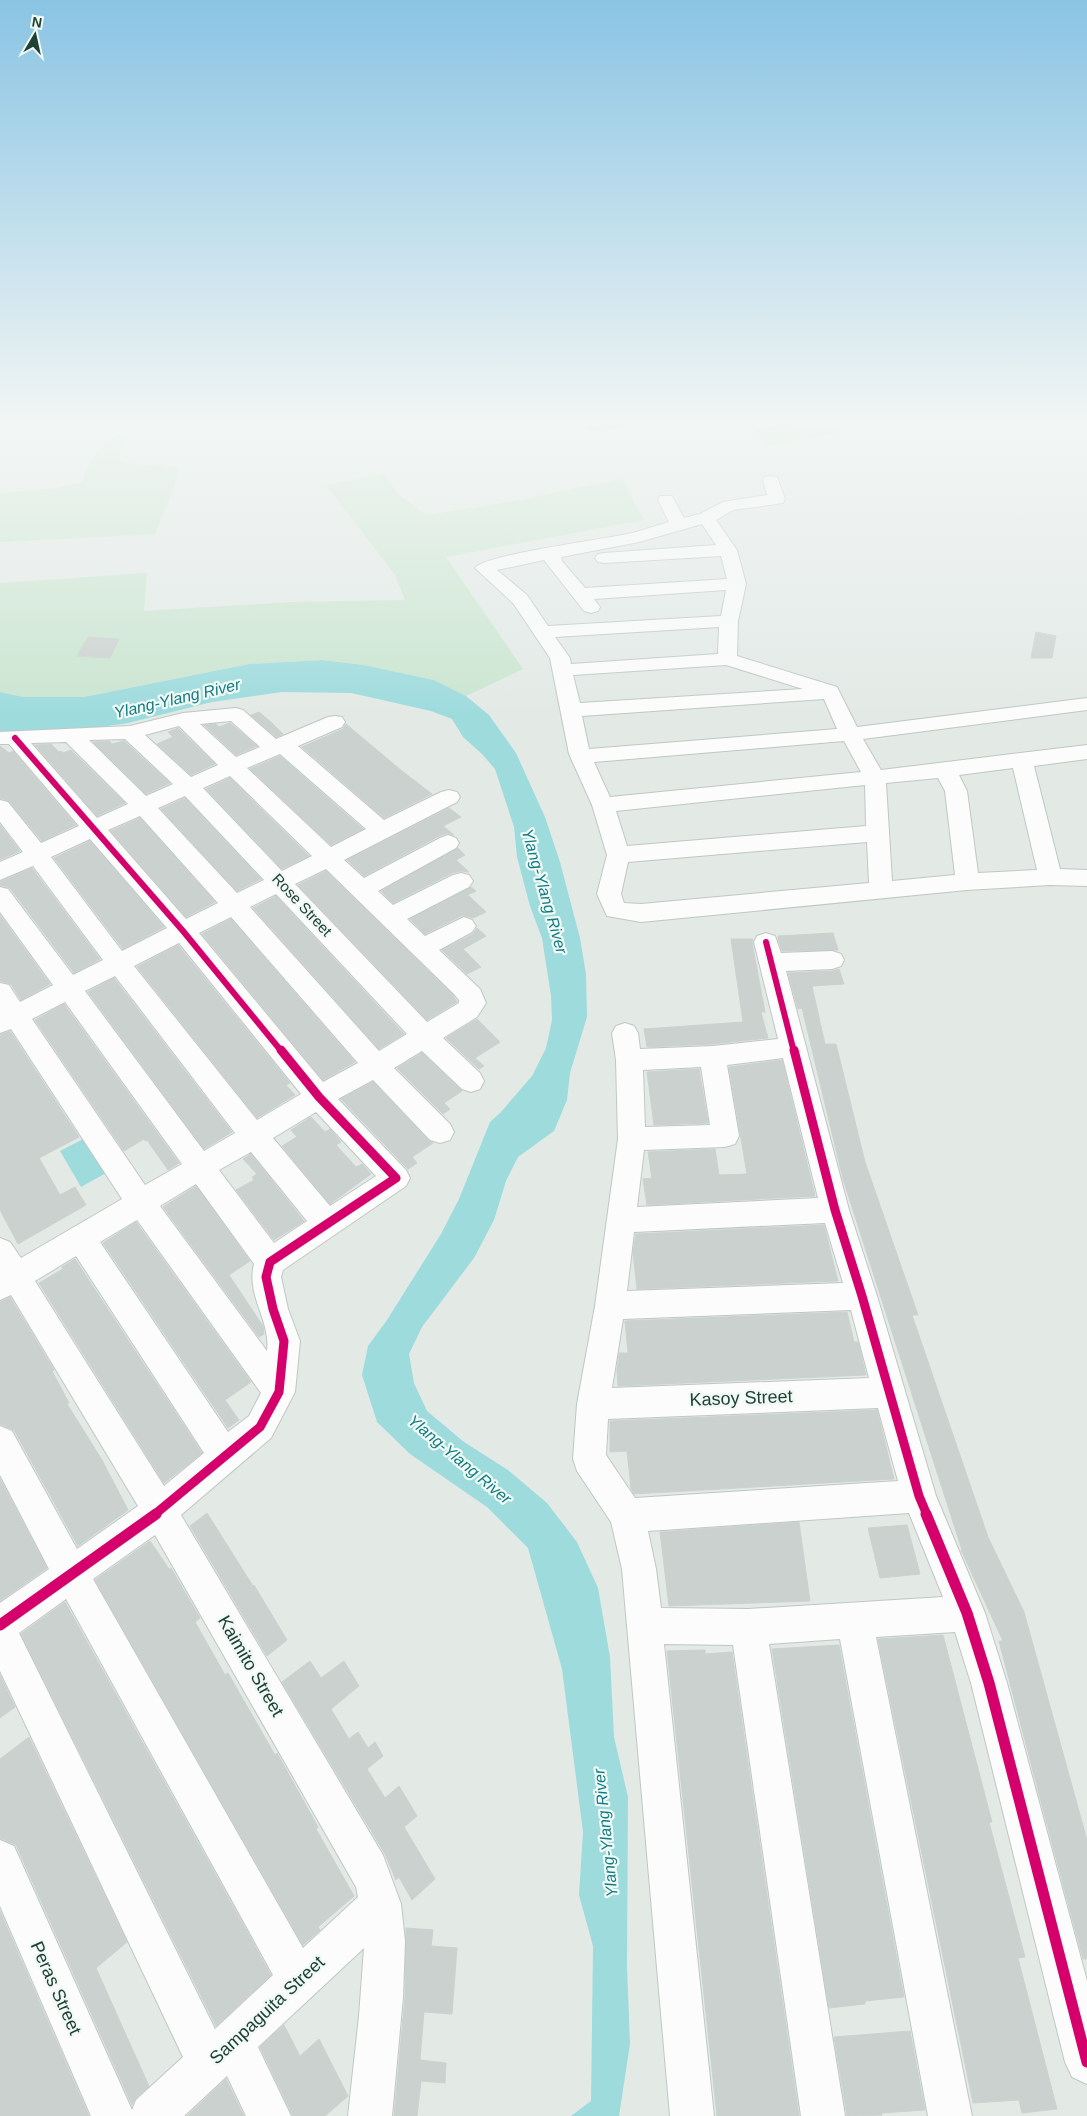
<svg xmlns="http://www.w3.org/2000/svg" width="1087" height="2116" viewBox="0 0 1087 2116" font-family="Helvetica,sans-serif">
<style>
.green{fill:#cae5d0}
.water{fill:#9edbdd}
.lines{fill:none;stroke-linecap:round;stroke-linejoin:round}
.stream{stroke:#9edbdd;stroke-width:4}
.building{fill:#cad1ce;stroke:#ccd3cf}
.minor-casing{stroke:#c0c7c3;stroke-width:2}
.minor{fill:#fbfcfb;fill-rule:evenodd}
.cycleway-far2-casing{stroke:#f1f9f5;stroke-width:9}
.cycleway-far1-casing{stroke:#f1f9f5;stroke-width:12}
.cycleway-casing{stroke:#f1f9f5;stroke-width:14}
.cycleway-far2{stroke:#d6006c;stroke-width:6}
.cycleway-far1{stroke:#d6006c;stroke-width:9}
.cycleway{stroke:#d6006c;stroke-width:11}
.labels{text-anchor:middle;stroke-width:4.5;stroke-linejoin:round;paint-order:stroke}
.street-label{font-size:15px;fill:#1f4034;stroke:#f1f9f5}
.water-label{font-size:16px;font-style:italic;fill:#117b83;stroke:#f1f9f5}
.near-street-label{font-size:18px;fill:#1f4034;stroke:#f1f9f5}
</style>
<rect width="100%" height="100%" fill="#e3eae6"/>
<g class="green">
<path d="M773 419H825L840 432 767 447 749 427 775 421Z"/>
<path d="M118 435 127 436 120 450V460L125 463 175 467 179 471 176 482 155 534 0 542V493L58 488 82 482C90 457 98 451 118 435Z"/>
<path d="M384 474 398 494 426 515 520 500 622 479 644 520 446 557 523 669 466 696 434 680 364 665 322 660 248 664 84 697H23L0 692V583L147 573 144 611 294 602 405 600 395 575 326 485Z"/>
</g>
<g class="water">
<path d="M322 660 364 665 434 680 466 696 489 715 516 753 545 817 560 862 580 938 586 974 587 1017 570 1073 567 1100 554 1131 518 1157 506 1181 494 1220 474 1258 422 1327 409 1354 414 1383 427 1411 464 1442 508 1470 547 1503 577 1542 598 1588 610 1657 614 1737 628 1797 627 1967 630 2044 619 2116H571L591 2101 593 1946 579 1895 583 1832 562 1669 528 1548 487 1507 410 1454 377 1422 362 1375 368 1346 387 1320 441 1234 459 1199 490 1122 501 1112 532 1076 546 1048 552 1020 551 996 542 938 530 906 517 857 514 827 495 769 482 754 463 737 452 719 431 711 351 693 282 692 212 702 128 723 87 729 0 735V692L23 697H84L249 664Z"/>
<path d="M85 1138 106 1173 81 1187 60 1151Z"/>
</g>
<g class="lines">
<g class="stream">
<path d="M585 419 591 429 668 419"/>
<path d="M748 419 759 431 808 421"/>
</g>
</g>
<g class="building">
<path d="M1036 632 1056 636 1052 658H1031Z"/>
<path d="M88 637 119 639 110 658 77 656Z"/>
<path d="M259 712 272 723 283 734 276 737 251 715Z"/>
<path d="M230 723 257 746 236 755 204 725 216 724 219 727Z"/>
<path d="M346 724 402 771 432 794 384 818 302 747 343 729Z"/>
<path d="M178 728 215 764 191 775 157 744 173 737 168 732Z"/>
<path d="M109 741 112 744 124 741 170 783 146 794 93 742Z"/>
<path d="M51 744 59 752 61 751 63 753 71 750 125 803 97 816 35 745Z"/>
<path d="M0 746 9 753 13 751 76 825 42 841 9 801 0 798Z"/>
<path d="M280 756 363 829 331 845 250 769Z"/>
<path d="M230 778 309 856 282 869 206 789Z"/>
<path d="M185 798 261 879 237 891 161 809Z"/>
<path d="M449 808 461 817 443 826 454 835 447 833 439 836 364 876 347 860Z"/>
<path d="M140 818 215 902 186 917 111 831Z"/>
<path d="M0 825 20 851 0 860Z"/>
<path d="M90 841 164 927 123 949 54 858Z"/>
<path d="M458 848 465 855 456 860 469 872 461 871 452 873 393 903 381 891Z"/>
<path d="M32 868 100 959 74 973 10 888 0 885V882Z"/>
<path d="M326 871 452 994 457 1002 427 1020 298 885Z"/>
<path d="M471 887 476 891 468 895 486 912 473 918 463 915 425 934 410 919Z"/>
<path d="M276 896 404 1034 379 1049 253 908Z"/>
<path d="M0 915 50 984 21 1000 11 984 0 981Z"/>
<path d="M231 919 355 1062 323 1080 202 934Z"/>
<path d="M477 928 486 936 463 949 481 967 467 974 442 950 473 934Z"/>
<path d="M833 933 838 950 782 951 778 939V936Z"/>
<path d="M731 939H753L752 942 765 1012H761L768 1038 713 1044 647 1047 644 1029 743 1022Z"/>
<path d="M178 945 290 1083 286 1085 295 1095 257 1118 137 967Z"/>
<path d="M839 969 844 984 812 986 825 1044H836L865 1162 918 1315H912L988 1537 1024 1612 1087 1840V1959H1083L1040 1798 999 1641H1003L961 1550H962L843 1179 802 1008 798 1009 788 973 832 971Z"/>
<path d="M114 978 232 1132 204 1149 88 992Z"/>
<path d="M64 1004 179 1163 168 1170 147 1140 145 1141 144 1139 124 1151 35 1020Z"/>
<path d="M477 1019 500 1042 475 1058 484 1066 479 1069 446 1038Z"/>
<path d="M10 1031 79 1137 39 1158 60 1195 75 1187 86 1205 18 1244 0 1210V1035Z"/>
<path d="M422 1053 462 1091 444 1103 450 1109 443 1114 397 1068Z"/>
<path d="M782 1060 815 1196 647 1205 643 1179 652 1178 648 1152 715 1149 719 1175 747 1174 729 1067Z"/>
<path d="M699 1069 708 1123 654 1125 647 1072Z"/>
<path d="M373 1082 429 1141 433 1143 412 1157 417 1163 408 1169 341 1099Z"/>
<path d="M311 1117 325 1132 330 1129 341 1142 336 1145 356 1167 362 1164 371 1174 330 1204 282 1146 297 1137 291 1130Z"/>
<path d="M251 1154 304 1221 274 1240 236 1190 254 1180 252 1177 257 1174 243 1159Z"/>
<path d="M196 1186 250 1261 229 1275 263 1326 264 1334 259 1337 163 1207Z"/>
<path d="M136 1222 251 1382 225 1400 239 1420 228 1428 103 1243Z"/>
<path d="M824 1225 838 1281 637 1289 633 1253 636 1234Z"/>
<path d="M75 1259 202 1453 164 1483 39 1283 63 1269 62 1267Z"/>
<path d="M10 1297 54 1370 52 1371 69 1403 67 1404 102 1460 128 1510 78 1546 14 1430 0 1424V1302Z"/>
<path d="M847 1312 854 1342H858L866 1375 618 1386 617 1371 619 1353H628L625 1321Z"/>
<path d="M877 1410 894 1479 634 1494 631 1488 627 1451 610 1452V1421Z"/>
<path d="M0 1479 47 1568 0 1601Z"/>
<path d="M207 1513 253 1586 254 1585 287 1640 267 1656 190 1526Z"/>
<path d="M799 1522 810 1601 669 1606 660 1532Z"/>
<path d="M907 1525 920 1574 880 1578 868 1528Z"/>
<path d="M150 1541 169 1569 171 1568 200 1618 195 1622 225 1675 228 1673 275 1755 277 1753 318 1827 316 1829 354 1896 318 1927 320 1930 303 1945 95 1580Z"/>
<path d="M65 1602 271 1975 216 2026 21 1634Z"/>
<path d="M943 1635 992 1822H989L1025 1957 1018 1958 1057 2109 1022 2113 1019 2100 973 2103 878 1639Z"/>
<path d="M839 1645 904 1997 865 2001V2004L829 2008 772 1649Z"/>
<path d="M705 1650V1654L732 1652 799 2116H717L667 1651Z"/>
<path d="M310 1661 321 1678 344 1661 359 1686 331 1709 349 1739 358 1732 368 1748 375 1742 383 1756 367 1769 385 1798 399 1786 417 1816 404 1827 435 1879 412 1900 399 1877 396 1880 385 1854 282 1682Z"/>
<path d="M0 1675 15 1707 0 1718Z"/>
<path d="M29 1737 127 1942 96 1968 149 2086 135 2099 132 2105 16 1845 0 1838V1759Z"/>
<path d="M0 1911 89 2116H0Z"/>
<path d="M406 1928 433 1930 431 1946 457 1948 452 2014 424 2012 420 2060 446 2063 445 2083 421 2081 417 2116H394L405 1997Z"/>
<path d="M284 2025 300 2056 319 2039 348 2096 325 2116H293L260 2047Z"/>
<path d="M910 2031 925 2110 881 2113 882 2115 847 2116 834 2037Z"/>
<path d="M226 2079 244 2116H187Z"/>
</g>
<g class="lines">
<g class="minor-casing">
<g id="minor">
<path d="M771 476 777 477 785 499 783 503 733 510 716 520 737 550 746 584 738 621 737 656 837 687 857 727 1087 698V710L863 739 881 770 1087 745V759L1034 766 1060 869 1087 870V886L1050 885 967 890 641 922 607 916 597 894 607 855 592 805 569 754 550 658 513 603 475 568C485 554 611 539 636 532 647 529 658 525 669 522L658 500 660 496H672L684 518 700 514 723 502 767 495 763 481 765 477ZM702 524 716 545 604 553 598 554 595 558 598 562 604 563 721 556 727 579 585 588 562 561 561 557 639 542ZM544 560 584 611 591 613 598 611 600 607 594 599 726 590 721 616 548 626 527 595 497 570ZM719 627 718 654 571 664 570 658 555 637ZM726 665 803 689 580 703 573 675ZM824 699 837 729 589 749 582 716ZM844 741 861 772 610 797 594 762ZM1013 768 1037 870 978 873 967 791 959 775ZM938 778 945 791 955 875 892 881 886 783ZM865 785 866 826 627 846 616 811ZM867 842 869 883 641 904 624 903 621 894 628 862Z"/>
<path d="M236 708 243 710 276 739 328 717 335 716 342 717 345 722 342 727 298 746 384 820 441 792 449 790 457 792 460 797 457 802 344 860 364 878 440 838 448 835 456 838 459 843 456 848 378 891 393 905 453 875 461 873 469 875 473 881 469 887 407 919 425 936 464 917 472 920 476 926 472 932 439 950 480 989 486 1003 477 1017 443 1038 480 1073 484 1081 480 1089 471 1092 462 1089 422 1051 394 1068 450 1124 454 1132 450 1140 440 1143 430 1140 373 1080 338 1099 406 1170 410 1178 406 1186 283 1270 281 1277 288 1309 300 1341 295 1392 271 1438 181 1515 383 1855 401 1904 405 1941 403 1997 392 2116H348L359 2016 364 1948 258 2047 291 2116H246L227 2076 184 2116H91L0 1906V1840L14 1846 132 2110 136 2100 183 2057 0 1671V1603L49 1569 0 1475V1426L12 1431 77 1549 138 1506 11 1295 0 1300V1238L10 1242 21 1258 122 1199 11 1029 0 1033V983L9 985 20 1002 53 985 0 912V887L8 889 73 975 103 960 33 866 0 880V862L23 852 0 822V800L8 802 41 843 79 826 9 744H0V732L130 726 183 713ZM231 721 260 747 236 757 200 724ZM179 726 218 765 191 777 145 735ZM125 739 173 784 146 796 89 740ZM66 742 128 804 97 818 31 743ZM280 754 366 829 331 847 247 768ZM230 776 312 856 282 871 203 788ZM185 796 264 880 237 893 158 808ZM140 816 218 903 186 919 108 830ZM90 839 167 928 122 951 51 857ZM326 869 453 993 459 1000V1003L427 1022 295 884ZM276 894 407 1034 379 1051 250 907ZM231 917 358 1063 323 1082 199 933ZM179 943 301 1094 257 1120 134 966ZM115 976 235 1133 204 1151 85 991ZM65 1002 182 1164 145 1185 32 1019ZM316 1112 376 1176 330 1206 273 1138ZM251 1152 307 1221 274 1243 219 1170ZM196 1184 254 1264C246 1296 271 1321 267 1351L160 1206ZM137 1220 261 1393 249 1416 228 1432 100 1242ZM76 1256 204 1453 164 1486 35 1281ZM155 1535 356 1887 358 1897 303 1948 93 1579ZM66 1599 273 1975 215 2029 19 1633Z"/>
<path d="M766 933 775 936 781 953 832 951 841 954 844 960 841 966 832 969 786 971 849 1210 877 1296 936 1496 985 1613 1007 1683 1087 1981V2084L1072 2077 1065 2062 971 1683 955 1632 876 1637 972 2116H928L840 1639 769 1644 845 2116H801L733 1645 664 1644 714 2116H670L622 1569 611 1522 577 1471 573 1459 577 1404 595 1306 618 1139 616 1060 612 1033 616 1026 625 1023 634 1026 638 1033 640 1049 713 1046 778 1039 754 942 757 936ZM783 1058 818 1198 637 1207 644 1150 725 1147 735 1144 739 1136 727 1065ZM701 1067 710 1125 645 1127 643 1070ZM825 1223 843 1283 627 1291 634 1232ZM851 1310 869 1378 612 1388 623 1319ZM878 1408 898 1481 635 1498 606 1455 608 1419ZM909 1513 943 1597 748 1609 661 1608 656 1569 648 1531Z"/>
</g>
</g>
<use href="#minor" class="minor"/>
<g class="cycleway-far2-casing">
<g id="cycleway-far2">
<path d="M15 738 183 931 282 1052"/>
<path d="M766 942 794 1052"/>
</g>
</g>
<g class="cycleway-far1-casing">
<g id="cycleway-far1">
<path d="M794 1050 835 1210 862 1296 919 1496 927 1515"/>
<path d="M154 1515 260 1427 279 1392 284 1341 273 1309 266 1277 270 1262 396 1178 319 1097 281 1050"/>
</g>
</g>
<g class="cycleway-casing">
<g id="cycleway">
<path d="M926 1514 967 1613 989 1683 1087 2062"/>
<path d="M0 1625 156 1514"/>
</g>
</g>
<use href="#cycleway-far2" class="cycleway-far2"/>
<use href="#cycleway-far1" class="cycleway-far1"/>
<use href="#cycleway" class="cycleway"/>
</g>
<linearGradient id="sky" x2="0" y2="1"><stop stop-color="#8ac4e4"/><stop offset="0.59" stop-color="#f2f6f4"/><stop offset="1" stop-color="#f2f6f4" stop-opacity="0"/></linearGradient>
<rect width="1087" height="715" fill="url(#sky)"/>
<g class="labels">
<g class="street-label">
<text transform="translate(302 905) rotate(47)" y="5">Rose Street</text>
</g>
<g class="water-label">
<text transform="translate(177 698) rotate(-13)" y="6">Ylang-Ylang River</text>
<text transform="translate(545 891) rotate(74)" y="6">Ylang-Ylang River</text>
<text transform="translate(460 1459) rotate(40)" y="6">Ylang-Ylang River</text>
<text transform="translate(605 1833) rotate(-96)" y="6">Ylang-Ylang River</text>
</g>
<g class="near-street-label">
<text transform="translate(741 1398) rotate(-2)" y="6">Kasoy Street</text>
<text transform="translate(251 1666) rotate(60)" y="6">Kaimito Street</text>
<text transform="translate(56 1988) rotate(66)" y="6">Peras Street</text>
<text transform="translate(267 2010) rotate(-43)" y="6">Sampaguita Street</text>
</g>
</g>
<g transform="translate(35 35) rotate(9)" stroke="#f1f9f5" stroke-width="4" paint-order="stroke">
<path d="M0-4L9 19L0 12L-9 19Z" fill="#1f4034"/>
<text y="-8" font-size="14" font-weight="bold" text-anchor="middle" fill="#1f4034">N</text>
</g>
</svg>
